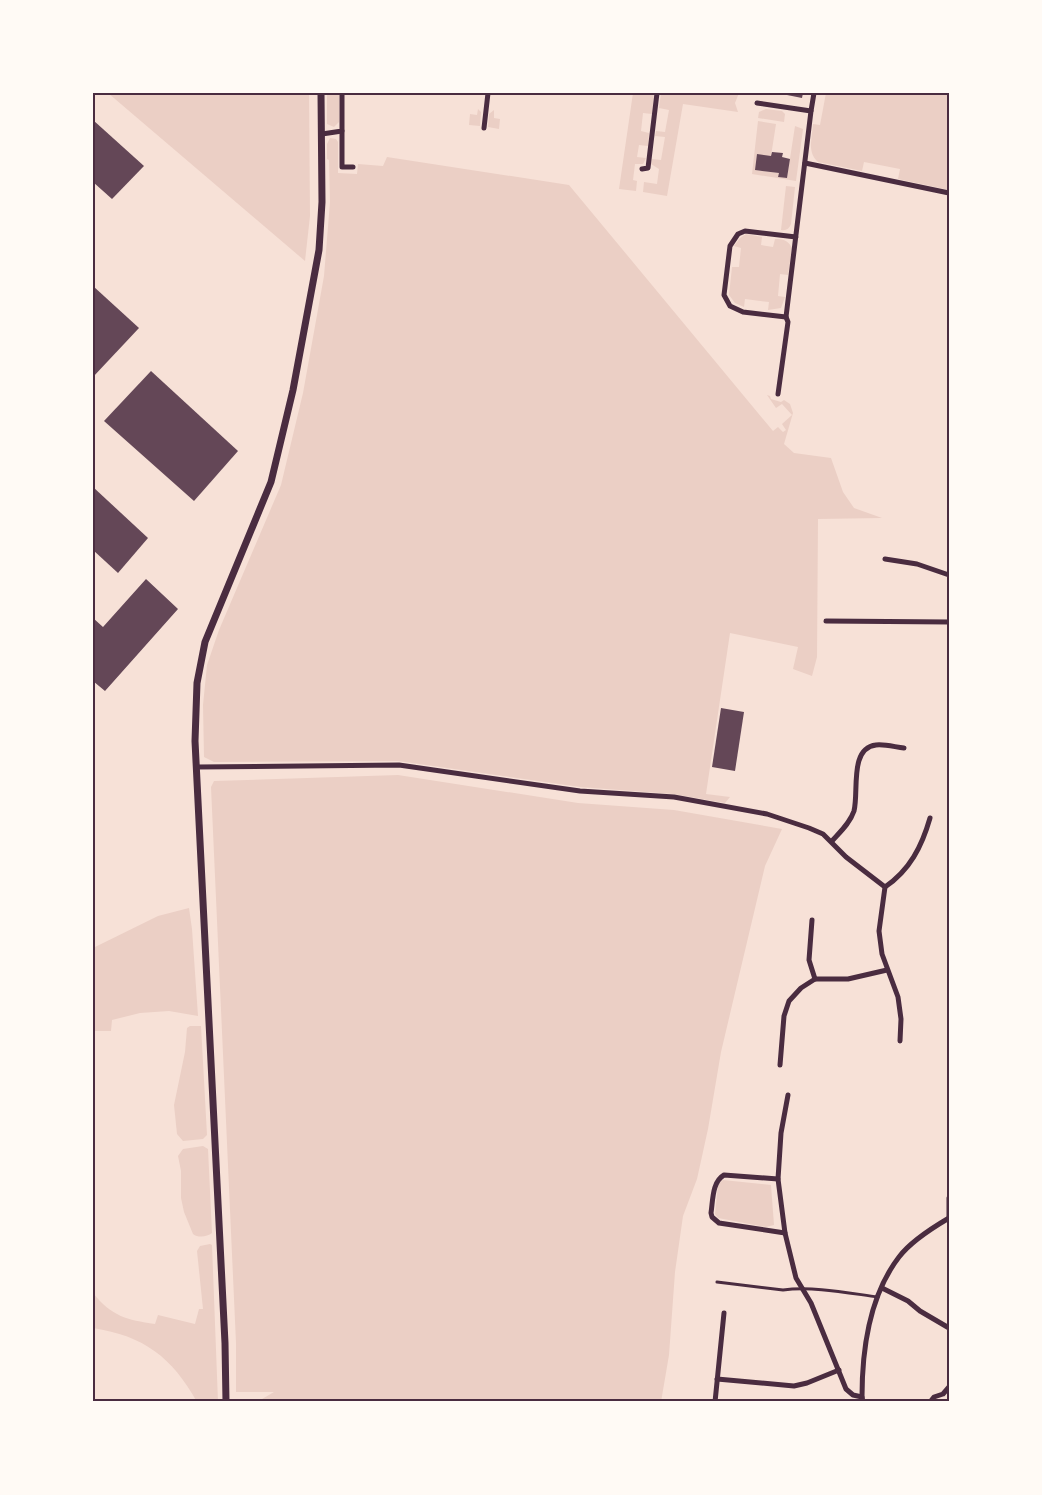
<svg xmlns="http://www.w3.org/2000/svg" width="1042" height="1495" viewBox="0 0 1042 1495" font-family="'Varela Round',sans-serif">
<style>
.green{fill:#ebcfc5}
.building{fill:#644757}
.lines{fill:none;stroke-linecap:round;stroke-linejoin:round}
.service{stroke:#4a2c40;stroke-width:3}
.minor{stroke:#4a2c40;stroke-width:5}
.tertiary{stroke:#4a2c40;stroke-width:7}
.neatline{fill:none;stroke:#4a2c40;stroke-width:2}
</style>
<rect width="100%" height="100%" fill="#f7e1d7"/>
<g class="green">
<path d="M108 93H309L310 216 305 261Z"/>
<path d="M327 93H339V122L334 127 327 124Z"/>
<path d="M633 93H654L652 114 643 113 641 131 649 133 648 146 639 145 637 157 646 158 643 164H635L633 180 637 181 636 191 619 189Z"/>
<path d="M661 93H739L735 103 738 112 683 104 667 196 643 192 644 182 657 184 659 169 651 164 652 159 661 160 665 137 655 136 656 131 665 132 669 110 659 108Z"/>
<path d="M826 93H949V190L898 179 900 169 864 162 862 171 818 162C807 152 812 139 813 124L820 125Z"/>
<path d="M478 109 481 112 480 126 469 125 470 114 477 115Z"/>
<path d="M766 109 782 111 785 114 784 122 758 118 759 112Z"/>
<path d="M494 110V118L500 119 499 129 488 127 489 114Z"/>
<path d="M758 121 776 124 771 156 755 170 779 173 778 177 787 178 795 126 803 129 796 181 752 174Z"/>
<path d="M330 138 336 139 338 142V173L357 174 358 164 383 166 387 157 569 185 773 431 778 427 783 432 786 430 782 424 792 415 782 404 776 408 767 395 770 396 771 399 781 402 784 400 790 404 793 413 784 444 794 453 831 458 843 492 854 508 882 518 818 519 817 657 812 676 793 669 798 647 730 633 706 794 730 797 725 803 673 794 580 787 398 761 214 762 204 757 203 705 207 665 219 630 281 485 303 393 324 276 330 202 329 160 327 159V144Z"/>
<path d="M786 186 795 187 791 224C789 229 786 231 781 230Z"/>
<path d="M746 234 762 237 761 245 773 247 775 239C783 239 788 240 792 248L788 275 780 274 778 296 785 297 781 308 768 310 769 302 745 299 744 307 735 303 729 295 732 267H739L741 248 734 246 740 238Z"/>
<path d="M398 775 578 803 674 810 782 829 765 866 721 1052 708 1129 697 1179 683 1216 675 1272 669 1355 661 1402H257L274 1392H236V1343L211 787 214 781Z"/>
<path d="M189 908 192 929 198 1016 169 1011 140 1013 112 1020 111 1031H93V948L158 916Z"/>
<path d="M190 1026H201L207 1135 203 1139 183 1141 177 1134 174 1105 185 1052 187 1028Z"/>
<path d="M203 1146 208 1149 212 1233C207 1237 198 1238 193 1234L184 1212 181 1198V1171L178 1156 183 1149Z"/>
<path d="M723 1180 771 1185 774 1225 766 1227 718 1218 715 1214 718 1184Z"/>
<path d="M210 1244 212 1245 218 1402H197C172 1357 144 1336 93 1328V1293C111 1316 127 1320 155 1324L158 1315 195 1324 199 1309H203L197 1251 200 1246Z"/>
</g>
<g class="building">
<path d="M777 93H803L802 98Z"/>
<path d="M93 120 144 166 112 199 93 182Z"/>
<path d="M772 152 783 153 782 157 790 159 787 178 778 177 779 173 755 170 757 154 771 156Z"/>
<path d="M93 286 139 328 93 377Z"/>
<path d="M151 371 238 451 194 501 104 421Z"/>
<path d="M93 487 148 538 118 573 93 550Z"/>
<path d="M146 579 178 609 105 691 93 681V618L103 627Z"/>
<path d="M721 708 744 712 735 771 712 767Z"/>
</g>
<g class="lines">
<path class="service" d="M717 1282 783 1290C813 1286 848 1293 878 1297"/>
<g class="minor">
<path d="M757 103 811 111"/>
<path d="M484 128 488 93"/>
<path d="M342 131V167H353"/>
<path d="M322 134 342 131V93"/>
<path d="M805 163 949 193"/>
<path d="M642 169 648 168 657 93"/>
<path d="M796 237 745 231 738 234 730 246 724 295 730 306 743 312 786 317 811 111 814 93"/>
<path d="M778 394 788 322 786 317"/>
<path d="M885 559 917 564 949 575"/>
<path d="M826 621 949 622"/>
<path d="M197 767 399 765 580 791 674 797 767 814 809 828 823 834 846 857 885 887 879 931 882 954 898 997 901 1019 900 1041"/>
<path d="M832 841C840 832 850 823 854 811 859 792 849 748 876 745 885 744 895 747 904 748"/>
<path d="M885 887C910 870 922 846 930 818"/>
<path d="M812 920 809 960 815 979"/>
<path d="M780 1065 784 1016 789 1001 801 988 815 979H848L887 970"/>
<path d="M788 1095 781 1133 778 1179 785 1233 796 1278 811 1303 846 1389 853 1395 862 1397 863 1402"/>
<path d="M778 1179 724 1175C712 1182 713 1200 711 1213L712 1217 719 1223 785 1233"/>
<path d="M949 1198V1217"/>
<path d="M882 1288 908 1301 920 1311 949 1328"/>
<path d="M717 1379 794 1386 807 1383 839 1370"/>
<path d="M862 1397C862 1350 869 1296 899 1257 911 1241 932 1228 949 1218"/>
<path d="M715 1402 724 1313"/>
<path d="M930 1402 934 1397 943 1394 949 1387"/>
</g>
<path class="tertiary" d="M226 1402 225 1343 195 741 197 683 205 642 271 482 293 390 319 250 322 202 321 93"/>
</g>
<rect width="1042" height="1495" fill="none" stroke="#fffaf5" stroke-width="189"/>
<rect x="94" y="94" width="854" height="1306" class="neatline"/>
</svg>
